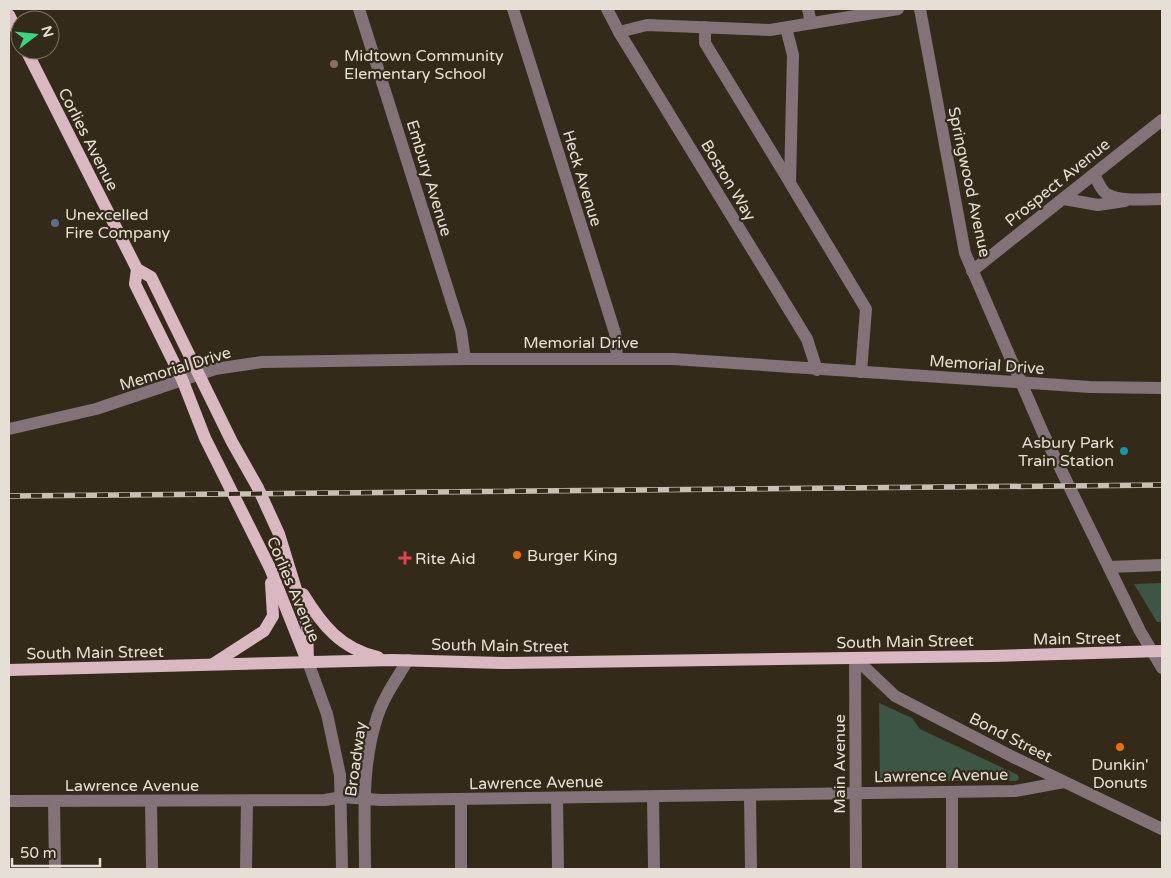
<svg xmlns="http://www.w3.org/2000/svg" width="1171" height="878" viewBox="0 0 1171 878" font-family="'Varela Round',sans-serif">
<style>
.green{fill:#3c5545}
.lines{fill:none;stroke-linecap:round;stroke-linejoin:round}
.minor{stroke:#837277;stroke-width:12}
.major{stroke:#dab8c1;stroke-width:12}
.rail-casing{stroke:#c8c0b5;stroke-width:5.5}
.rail{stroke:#342a1a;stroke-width:4;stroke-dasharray:11;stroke-linecap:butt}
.education-dot{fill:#8d6e63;stroke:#342a1a;stroke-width:2}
.service-dot{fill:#5c6f8a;stroke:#342a1a;stroke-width:2}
.culture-dot{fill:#0f9aa8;stroke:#342a1a;stroke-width:2}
.food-dot{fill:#e8710a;stroke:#342a1a;stroke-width:2}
.health-dot{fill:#e0444e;stroke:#342a1a;stroke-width:2}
.labels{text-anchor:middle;stroke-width:4.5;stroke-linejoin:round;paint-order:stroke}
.poi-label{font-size:16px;fill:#e6dfd5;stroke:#342a1a;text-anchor:start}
.street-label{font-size:16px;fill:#e6dfd5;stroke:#342a1a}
</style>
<rect width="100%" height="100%" fill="#342a1a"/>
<g class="green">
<path d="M1162 583V622H1157L1134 584Z"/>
<path d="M879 703 912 718 920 729 1018 775 1019 779 1016 781H880Z"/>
</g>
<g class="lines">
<g class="minor">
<path d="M359 9 461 331 465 359"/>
<path d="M513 9 615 333 617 358"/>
<path d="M607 9 619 32 807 339 817 370"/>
<path d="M808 9 811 23"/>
<path d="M920 9 965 253 1043 433 1140 631 1162 668"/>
<path d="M705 27V43L789 181"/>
<path d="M786 28 793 55 790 183 866 309 861 372"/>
<path d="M619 32 647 25 770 30 898 9"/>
<path d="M1094 175C1098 181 1101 191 1107 194 1120 202 1148 199 1162 199"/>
<path d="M1064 199 1098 205 1125 201"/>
<path d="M972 271 1162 120"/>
<path d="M9 429 96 409 215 369 262 362 465 359H673L1090 387 1162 388"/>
<path d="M1109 567 1162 565"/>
<path d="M855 658 895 696 1013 757 1162 829"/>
<path d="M855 658 856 869"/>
<path d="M308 662 327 714 340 775 342 869"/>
<path d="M952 792V869"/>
<path d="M750 796 751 869"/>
<path d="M653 797 654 869"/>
<path d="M557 798 558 869"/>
<path d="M461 799V869"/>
<path d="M9 801 325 800 342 797 381 800 1015 791 1064 782"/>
<path d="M151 801 152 869"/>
<path d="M54 802 55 869"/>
<path d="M246 869 247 801"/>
<path d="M365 869C365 820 361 769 376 721 382 699 396 680 408 660"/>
</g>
<g class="major">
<path d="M9 15 20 37"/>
<path d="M26 50 137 269 151 277 232 442 258 488 279 534 307 625 308 662"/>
<path d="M137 269 135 284 182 379 205 438 270 568 305 656"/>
<path d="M303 594C322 625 341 649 378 657"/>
<path d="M213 664 264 631 273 616 271 583"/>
<path d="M9 670 392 660 502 663 992 656 1162 651"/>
</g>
<g class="rail-casing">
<path id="rail" d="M9 496 1162 485"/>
</g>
<use href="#rail" class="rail"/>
</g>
<circle class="education-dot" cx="334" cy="64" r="5"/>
<circle class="service-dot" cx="55" cy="223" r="5"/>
<circle class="culture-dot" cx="1124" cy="451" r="5"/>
<g class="food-dot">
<circle cx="517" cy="555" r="5"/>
<circle cx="1120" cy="747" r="5"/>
</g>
<path class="health-dot" d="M402.5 550.5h5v5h5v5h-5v5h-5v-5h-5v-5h5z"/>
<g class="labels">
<g class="poi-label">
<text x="344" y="61">Midtown Community<tspan x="344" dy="18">Elementary School</tspan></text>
<text x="65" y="220">Unexcelled<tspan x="65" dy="18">Fire Company</tspan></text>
<text x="1114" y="448" text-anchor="end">Asbury Park<tspan x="1114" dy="18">Train Station</tspan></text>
<text x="527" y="561">Burger King</text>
<text x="415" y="564">Rite Aid</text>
<text x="1120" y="770" text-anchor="middle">Dunkin'<tspan x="1120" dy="18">Donuts</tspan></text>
</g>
<g class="street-label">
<text transform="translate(89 139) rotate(63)" y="6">Corlies Avenue</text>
<text transform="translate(430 178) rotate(73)" y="6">Embury Avenue</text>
<text transform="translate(583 178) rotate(73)" y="6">Heck Avenue</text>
<text transform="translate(729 180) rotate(59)" y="6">Boston Way</text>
<text transform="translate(970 182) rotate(78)" y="6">Springwood Avenue</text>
<text transform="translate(1057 182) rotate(-39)" y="6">Prospect Avenue</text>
<text x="581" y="348">Memorial Drive</text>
<text transform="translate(987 364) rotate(4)" y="6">Memorial Drive</text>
<text transform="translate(175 368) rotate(-17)" y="6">Memorial Drive</text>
<text transform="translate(294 589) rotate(67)" y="6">Corlies Avenue</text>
<text transform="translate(1077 638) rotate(-1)" y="6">Main Street</text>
<text transform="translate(905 641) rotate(-1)" y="6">South Main Street</text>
<text transform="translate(500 645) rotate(1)" y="6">South Main Street</text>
<text transform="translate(95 652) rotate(-1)" y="6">South Main Street</text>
<text transform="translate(1011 737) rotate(27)" y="6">Bond Street</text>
<text transform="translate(355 759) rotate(-82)" y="6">Broadway</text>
<text transform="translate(839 764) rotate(-90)" y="6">Main Avenue</text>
<text transform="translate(941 775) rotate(-1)" y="6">Lawrence Avenue</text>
<text transform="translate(536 782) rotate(-1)" y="6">Lawrence Avenue</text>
<text x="132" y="791">Lawrence Avenue</text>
</g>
</g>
<rect width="1171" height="878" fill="none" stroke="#e6dfd5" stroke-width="20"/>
<g transform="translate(35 35) rotate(74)"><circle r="24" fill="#342a1a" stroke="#7b7265"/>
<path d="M0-4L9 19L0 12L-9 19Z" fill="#37d880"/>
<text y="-8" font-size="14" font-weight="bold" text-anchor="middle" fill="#e6dfd5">N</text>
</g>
<path d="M12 858v8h88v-8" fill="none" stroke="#e6dfd5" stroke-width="2.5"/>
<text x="20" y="858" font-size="15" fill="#e6dfd5" stroke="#342a1a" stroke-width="4" paint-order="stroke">50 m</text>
</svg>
